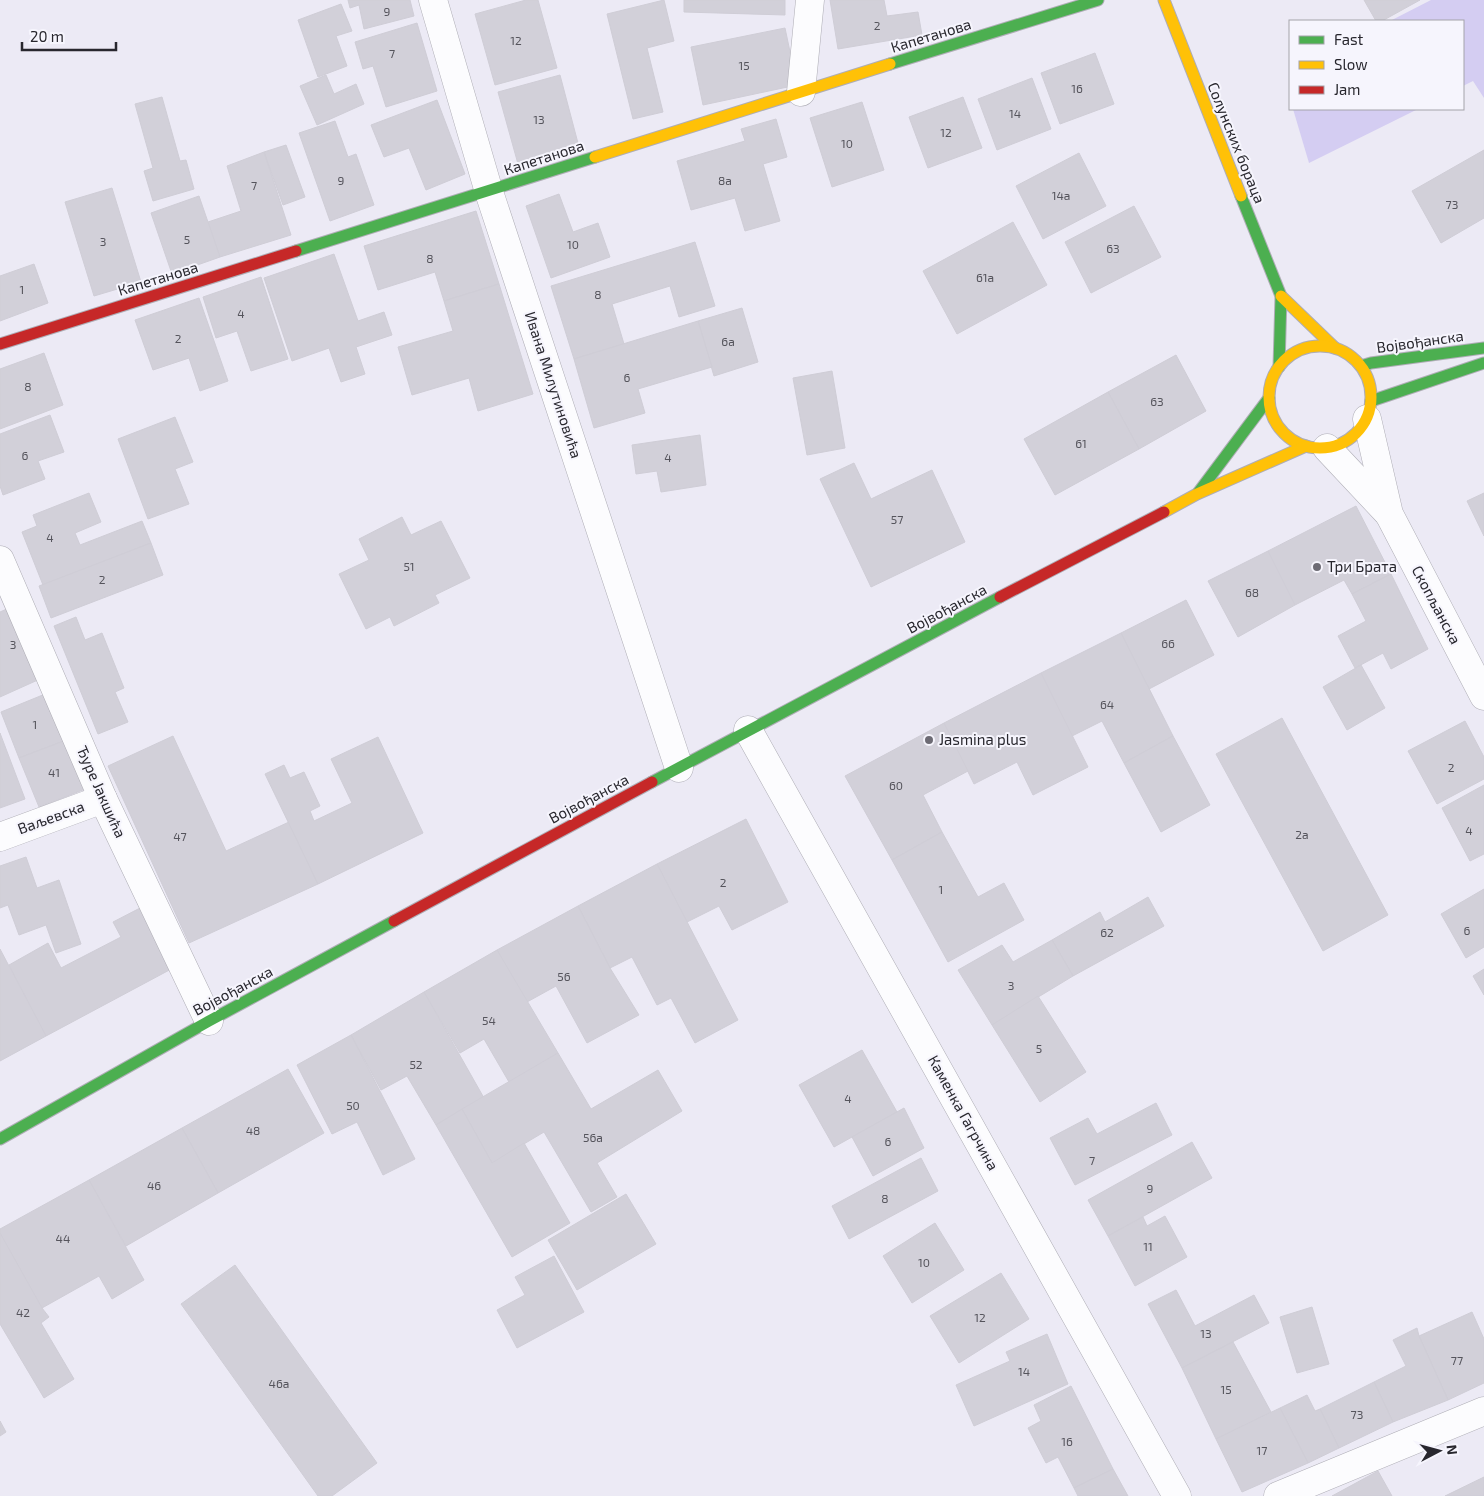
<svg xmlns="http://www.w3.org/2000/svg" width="1484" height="1496" viewBox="0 0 1484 1496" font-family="'Exo 2',sans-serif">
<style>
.green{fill:#d4cdf2}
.building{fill:#d2d0d9;stroke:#cfcdd6}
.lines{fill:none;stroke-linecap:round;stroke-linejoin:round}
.street-casing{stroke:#aeadb5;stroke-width:29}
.fast-casing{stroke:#aeadb5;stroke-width:13}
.slow-casing{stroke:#aeadb5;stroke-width:13}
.jam-casing{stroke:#aeadb5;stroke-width:13}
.street{stroke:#fcfcfe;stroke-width:28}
.fast{stroke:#4caf50;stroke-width:11}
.slow{stroke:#ffc107;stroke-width:11}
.jam{stroke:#c62828;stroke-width:11}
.poi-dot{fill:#6d6b74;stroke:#f6f5fd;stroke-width:2}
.labels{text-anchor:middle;stroke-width:4;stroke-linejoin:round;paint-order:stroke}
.number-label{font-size:12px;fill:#55545c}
.street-label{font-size:15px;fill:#28272e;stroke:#f6f5fd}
.poi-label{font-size:15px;fill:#28272e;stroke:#f6f5fd;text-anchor:start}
</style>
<rect width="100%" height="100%" fill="#eceaf5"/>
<g class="green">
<path d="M1431 0H1484V98L1473 81 1463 86V21H1390Z"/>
<path d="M1293 109H1418L1309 163Z"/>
</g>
<g class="building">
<path d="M348 0H410L414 16 364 29 359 5 350 8Z"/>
<path d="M526 0H538L557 68 495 85 475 14Z"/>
<path d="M664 0 674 41 647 48 663 112 633 119 607 14Z"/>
<path d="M684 0H785V15L684 12Z"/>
<path d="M830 0H884L887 16 918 12 922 35 838 49Z"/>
<path d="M1364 0H1420L1382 21H1376Z"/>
<path d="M341 4 352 31 336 36 347 66 318 77 298 20Z"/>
<path d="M417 23 437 91 386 107 373 66 363 69 355 42Z"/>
<path d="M785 28 797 85 703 105 691 47Z"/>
<path d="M1095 53 1114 104 1060 124 1041 73Z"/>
<path d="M326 75 334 94 356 84 364 104 317 125 300 86Z"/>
<path d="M560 75 579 147 518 164 498 92Z"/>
<path d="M1032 78 1051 129 997 150 978 99Z"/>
<path d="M162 97 180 161 186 160 194 189 153 201 144 171 153 168 135 104Z"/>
<path d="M963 97 982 148 928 168 909 117Z"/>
<path d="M437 100 465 174 426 190 409 148 384 157 371 125Z"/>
<path d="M862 102 884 170 832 187 810 118Z"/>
<path d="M776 119 787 157 763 164 780 221 745 231 735 198 691 210 677 161 745 141 741 129Z"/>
<path d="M335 121 348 157 356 154 374 205 330 221 299 133Z"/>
<path d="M286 145 305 197 283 205 264 152Z"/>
<path d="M1484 150V218L1441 243 1412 191Z"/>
<path d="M264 152 291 235 220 257 208 222 241 211 227 166Z"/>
<path d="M1079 153 1106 206 1043 239 1016 186Z"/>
<path d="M112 188 141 282 94 296 65 202Z"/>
<path d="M559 194 573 232 598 223 610 257 551 278 526 206Z"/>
<path d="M199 196 220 257 172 274 151 213Z"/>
<path d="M1134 206 1161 257 1091 293 1065 242Z"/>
<path d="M476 211 499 284 444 301 435 272 378 290 364 246Z"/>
<path d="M1013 222 1047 285 957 334 923 271Z"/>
<path d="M695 242 715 306 679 317 670 286 612 304 624 344 574 359 551 286Z"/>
<path d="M334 254 358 321 384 312 392 335 356 347 365 374 341 382 329 348 292 361 264 278Z"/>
<path d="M34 264 48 303 0 321V276Z"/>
<path d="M261 277 288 359 251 371 237 331 216 338 203 297Z"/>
<path d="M499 284 533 394 478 411 469 378 412 395 398 347 453 331 444 301Z"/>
<path d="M199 298 228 381 200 391 189 358 153 370 135 320Z"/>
<path d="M742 308 758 362 714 376 698 321Z"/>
<path d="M698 321 712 367 638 389 645 413 594 428 574 359Z"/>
<path d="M44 353 63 405 0 429V369Z"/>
<path d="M1176 355 1206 411 1139 449 1108 392Z"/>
<path d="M832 371 845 448 807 455 793 378Z"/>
<path d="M1108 392 1139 449 1055 495 1024 439Z"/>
<path d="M50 415 64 452 38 461 45 479 3 495 0 486V434Z"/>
<path d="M175 417 193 462 175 469 189 504 148 519 118 439Z"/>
<path d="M700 435 706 485 661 492 657 471 636 474 632 445Z"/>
<path d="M854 463 871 499 932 470 965 542 871 587 820 479Z"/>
<path d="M89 493 101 522 75 533 80 545 142 521 151 543 43 585 22 532 37 526 33 515Z"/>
<path d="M1484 493V536L1467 501Z"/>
<path d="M1356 506 1391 574 1352 594 1344 580 1295 605 1268 551Z"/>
<path d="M402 517 411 535 441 521 470 578 435 595 439 603 394 626 390 617 366 629 339 574 369 560 359 539Z"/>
<path d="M151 543 163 575 51 618 39 586Z"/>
<path d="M1268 551 1295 605 1238 637 1208 581Z"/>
<path d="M1391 574 1428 649 1391 669 1383 653 1355 668 1338 636 1366 621 1352 594Z"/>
<path d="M1186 600 1214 655 1149 689 1121 633Z"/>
<path d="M9 608 40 679 0 697V612Z"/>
<path d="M76 617 85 640 102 633 124 688 115 692 128 722 98 734 54 626Z"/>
<path d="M1121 633 1173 736 1124 763 1102 721 1072 736 1041 673Z"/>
<path d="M1361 665 1385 708 1347 730 1323 687Z"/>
<path d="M1041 673 1088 767 1033 795 1017 762 974 784 944 723Z"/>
<path d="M50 692 69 739 19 758 1 712Z"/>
<path d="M1282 718 1388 915 1323 951 1216 754Z"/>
<path d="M1465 721 1484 757V779L1437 804 1408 751Z"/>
<path d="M944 723 968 771 923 795 942 832 892 860 845 776Z"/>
<path d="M0 733 25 799 0 808Z"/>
<path d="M173 736 226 851 289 822 318 884 189 943 108 766Z"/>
<path d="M1173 736 1210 805 1161 832 1124 763Z"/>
<path d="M378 737 423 833 318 884 265 774 284 765 290 778 304 772 320 806 310 811 314 821 352 803 331 759Z"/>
<path d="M69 739 88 788 39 807 19 758Z"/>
<path d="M1484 785V854L1470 861 1442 808Z"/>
<path d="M746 819 788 902 732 930 719 906 687 922 657 864Z"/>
<path d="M942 832 978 897 1004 883 1024 920 948 962 892 860Z"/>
<path d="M26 857 37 888 59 880 81 944 56 953 46 925 19 935 8 905 0 908V866Z"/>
<path d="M657 864 738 1020 695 1043 671 998 657 1005 632 957 610 968 578 906Z"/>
<path d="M1484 889V947L1466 958 1441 914Z"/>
<path d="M1148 897 1164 926 1073 976 1052 940 1100 912 1105 922Z"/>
<path d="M578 906 610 968 639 1015 587 1043 556 986 527 1002 497 950Z"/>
<path d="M142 907 175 967 46 1036 9 965 48 943 61 968 121 937 113 922Z"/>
<path d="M1052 940 1073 976 992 1025 958 970 1002 945 1013 962Z"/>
<path d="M0 949 46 1036 0 1061Z"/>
<path d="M497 950 558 1053 509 1082 484 1039 460 1053 424 992Z"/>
<path d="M1484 969V995L1473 976Z"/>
<path d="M424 992 484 1098 436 1125 407 1076 381 1090 351 1035Z"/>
<path d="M1038 996 1086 1072 1040 1102 992 1025Z"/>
<path d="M351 1035 415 1159 383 1175 357 1122 332 1134 297 1065Z"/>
<path d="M862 1050 897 1112 834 1147 799 1085Z"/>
<path d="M558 1053 591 1109 658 1070 682 1111 597 1163 617 1197 591 1212 544 1132 492 1163 462 1109Z"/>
<path d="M288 1069 324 1133 218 1193 182 1128Z"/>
<path d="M1156 1103 1172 1135 1075 1185 1050 1138 1088 1118 1097 1134Z"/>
<path d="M904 1108 924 1148 873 1176 852 1137Z"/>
<path d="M462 1109 492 1163 524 1143 570 1223 512 1257 436 1125Z"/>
<path d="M182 1128 218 1193 126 1246 89 1180Z"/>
<path d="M1192 1142 1212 1178 1108 1236 1088 1200Z"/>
<path d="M921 1158 938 1191 849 1239 832 1206Z"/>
<path d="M89 1180 144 1280 112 1299 99 1276 42 1308 0 1233V1229Z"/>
<path d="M626 1194 656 1244 577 1290 548 1240Z"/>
<path d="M1165 1216 1187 1257 1135 1286 1108 1236 1143 1217 1147 1226Z"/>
<path d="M935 1223 964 1270 912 1303 883 1256Z"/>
<path d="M0 1233 42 1308 49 1317 41 1323 74 1379 44 1398 0 1324Z"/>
<path d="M554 1256 584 1312 517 1348 497 1310 525 1295 515 1277Z"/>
<path d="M235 1265 377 1463 332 1496H318L181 1304Z"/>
<path d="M1001 1273 1029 1319 959 1363 930 1316Z"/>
<path d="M1176 1290 1195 1326 1254 1295 1269 1323 1182 1368 1148 1304Z"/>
<path d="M1312 1307 1329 1364 1297 1373 1280 1317Z"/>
<path d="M1472 1312 1484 1339V1383L1448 1400 1419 1336Z"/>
<path d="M1417 1328 1419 1336 1448 1400 1393 1422 1374 1382 1406 1366 1393 1340Z"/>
<path d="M1047 1334 1068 1384 974 1426 956 1385 1010 1361 1006 1352Z"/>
<path d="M1233 1342 1271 1412 1216 1439 1182 1368Z"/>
<path d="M1374 1382 1393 1422 1339 1448 1320 1409Z"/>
<path d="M1071 1386 1113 1469 1074 1488 1058 1457 1046 1463 1028 1428 1041 1421 1034 1405Z"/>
<path d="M1307 1395 1315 1411 1320 1409 1339 1448 1308 1463 1280 1408Z"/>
<path d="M1280 1408 1308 1463 1242 1492 1216 1439Z"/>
<path d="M0 1421 6 1432 0 1436Z"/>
<path d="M1113 1469 1128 1496H1078L1074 1488Z"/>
<path d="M1378 1471 1392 1496H1332Z"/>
<path d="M1484 1477V1496H1445Z"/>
</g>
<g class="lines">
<g class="street-casing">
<g id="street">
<path d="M433 0 489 192 679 768"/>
<path d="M801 92 810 0"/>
<path d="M1367 419 1389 514 1484 696"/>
<path d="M1327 448 1388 513"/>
<path d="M0 560 103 799 209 1021"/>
<path d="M748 730 1177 1496"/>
<path d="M0 837 103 799"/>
<path d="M1278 1496 1484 1411"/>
</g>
</g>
<g class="fast-casing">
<g id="fast">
<path d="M890 64 1098 0"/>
<path d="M1241 196 1281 296 1279 367"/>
<path d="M296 251 595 157"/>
<path d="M1361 366 1371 363 1484 348"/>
<path d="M1371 401 1484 363"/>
<path d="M1198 493 1269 398"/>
<path d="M652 782 1000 597"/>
<path d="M0 1139 209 1021 394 921"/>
</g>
</g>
<g class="slow-casing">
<g id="slow">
<path d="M1164 0 1241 196"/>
<path d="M595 157 890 64"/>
<path d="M1281 296 1335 348"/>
<circle cx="1320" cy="397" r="51"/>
<path d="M1164 512 1197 494 1306 446"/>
</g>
</g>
<g class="jam-casing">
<g id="jam">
<path d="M0 344 296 251"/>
<path d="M1000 597 1164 512"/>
<path d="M394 921 652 782"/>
</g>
</g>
<use href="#street" class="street"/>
<use href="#fast" class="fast"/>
<use href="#slow" class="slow"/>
<use href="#jam" class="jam"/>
</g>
<g class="poi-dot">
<circle cx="1317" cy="567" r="5"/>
<circle cx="929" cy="740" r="5"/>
</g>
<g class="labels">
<g class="number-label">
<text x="387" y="16">9</text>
<text x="877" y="30">2</text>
<text x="516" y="45">12</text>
<text x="392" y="58">7</text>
<text x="744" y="70">15</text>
<text x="1077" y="93">16</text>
<text x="1015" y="118">14</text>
<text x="539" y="124">13</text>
<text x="946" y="137">12</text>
<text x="847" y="148">10</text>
<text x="341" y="185">9</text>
<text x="725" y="185">8a</text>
<text x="254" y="190">7</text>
<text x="1061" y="200">14a</text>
<text x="1452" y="209">73</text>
<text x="187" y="244">5</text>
<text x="103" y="246">3</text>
<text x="573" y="249">10</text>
<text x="1113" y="253">63</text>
<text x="430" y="263">8</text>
<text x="985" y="282">61a</text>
<text x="22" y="294">1</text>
<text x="598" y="299">8</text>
<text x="241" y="318">4</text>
<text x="178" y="343">2</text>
<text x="728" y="346">6a</text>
<text x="627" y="382">6</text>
<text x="28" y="391">8</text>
<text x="1157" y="406">63</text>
<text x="1081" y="448">61</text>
<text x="25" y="460">6</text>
<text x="668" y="462">4</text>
<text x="897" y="524">57</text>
<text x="50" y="542">4</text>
<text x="409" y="571">51</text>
<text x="102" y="584">2</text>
<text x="1252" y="597">68</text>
<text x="1168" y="648">66</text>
<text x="13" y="649">3</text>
<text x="1107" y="709">64</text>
<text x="35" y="729">1</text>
<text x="1451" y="772">2</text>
<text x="54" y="777">41</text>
<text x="896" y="790">60</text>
<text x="1469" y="835">4</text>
<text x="1302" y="839">2a</text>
<text x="180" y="841">47</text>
<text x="723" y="887">2</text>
<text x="941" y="894">1</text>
<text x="1467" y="935">6</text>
<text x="1107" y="937">62</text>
<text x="564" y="981">56</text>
<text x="1011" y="990">3</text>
<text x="489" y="1025">54</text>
<text x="1039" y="1053">5</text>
<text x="416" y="1069">52</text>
<text x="848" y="1103">4</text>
<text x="353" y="1110">50</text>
<text x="253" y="1135">48</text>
<text x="593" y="1142">56a</text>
<text x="888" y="1146">6</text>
<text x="1092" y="1165">7</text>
<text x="154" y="1190">46</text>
<text x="1150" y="1193">9</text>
<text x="885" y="1203">8</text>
<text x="63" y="1243">44</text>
<text x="1148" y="1251">11</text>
<text x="924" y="1267">10</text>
<text x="23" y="1317">42</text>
<text x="980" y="1322">12</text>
<text x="1206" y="1338">13</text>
<text x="1457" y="1365">77</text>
<text x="1024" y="1376">14</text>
<text x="279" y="1388">46a</text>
<text x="1226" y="1394">15</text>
<text x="1357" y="1419">73</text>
<text x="1067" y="1446">16</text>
<text x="1262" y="1455">17</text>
</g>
<g class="street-label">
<text transform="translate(931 36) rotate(-17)" y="5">Капетанова</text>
<text transform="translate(1236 143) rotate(68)" y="5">Солунских бораца</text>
<text transform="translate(544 158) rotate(-18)" y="5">Капетанова</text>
<text transform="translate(158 279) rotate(-17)" y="5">Капетанова</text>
<text transform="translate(1420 342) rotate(-8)" y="5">Војвођанска</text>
<text transform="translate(553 385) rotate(72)" y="5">Ивана Милутиновића</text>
<text transform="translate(1436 605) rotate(62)" y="5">Скопљанска</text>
<text transform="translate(947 609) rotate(-28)" y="5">Војвођанска</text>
<text transform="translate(101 792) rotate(66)" y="5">Ђуре Јакшића</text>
<text transform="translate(589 799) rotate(-28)" y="5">Војвођанска</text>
<text transform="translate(51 818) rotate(-20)" y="5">Ваљевска</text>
<text transform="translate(233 991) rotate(-28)" y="5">Војвођанска</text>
<text transform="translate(963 1113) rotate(61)" y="5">Каменка Гагрчина</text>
</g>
<g class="poi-label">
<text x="1327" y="572">Три Брата</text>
<text x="939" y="745">Jasmina plus</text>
</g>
</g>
<rect x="1289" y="20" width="175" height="90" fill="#f6f5fd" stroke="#a4a3aa"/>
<rect x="1299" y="36" width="25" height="8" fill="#4caf50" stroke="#a4a3aa"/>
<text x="1334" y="45" font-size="15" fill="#28272e">Fast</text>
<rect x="1299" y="61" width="25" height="8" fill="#ffc107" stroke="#a4a3aa"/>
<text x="1334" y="70" font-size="15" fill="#28272e">Slow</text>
<rect x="1299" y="86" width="25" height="8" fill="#c62828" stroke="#a4a3aa"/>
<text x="1334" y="95" font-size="15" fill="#28272e">Jam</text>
<g transform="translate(1439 1451) rotate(84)" stroke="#f6f5fd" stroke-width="4" paint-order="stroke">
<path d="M0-4L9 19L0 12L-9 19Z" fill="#28272e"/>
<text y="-8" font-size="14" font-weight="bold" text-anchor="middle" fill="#28272e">N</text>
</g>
<path d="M22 42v8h94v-8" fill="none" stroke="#28272e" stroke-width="2.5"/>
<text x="30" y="42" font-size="15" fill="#28272e" stroke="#f6f5fd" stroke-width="4" paint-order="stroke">20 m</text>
</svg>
